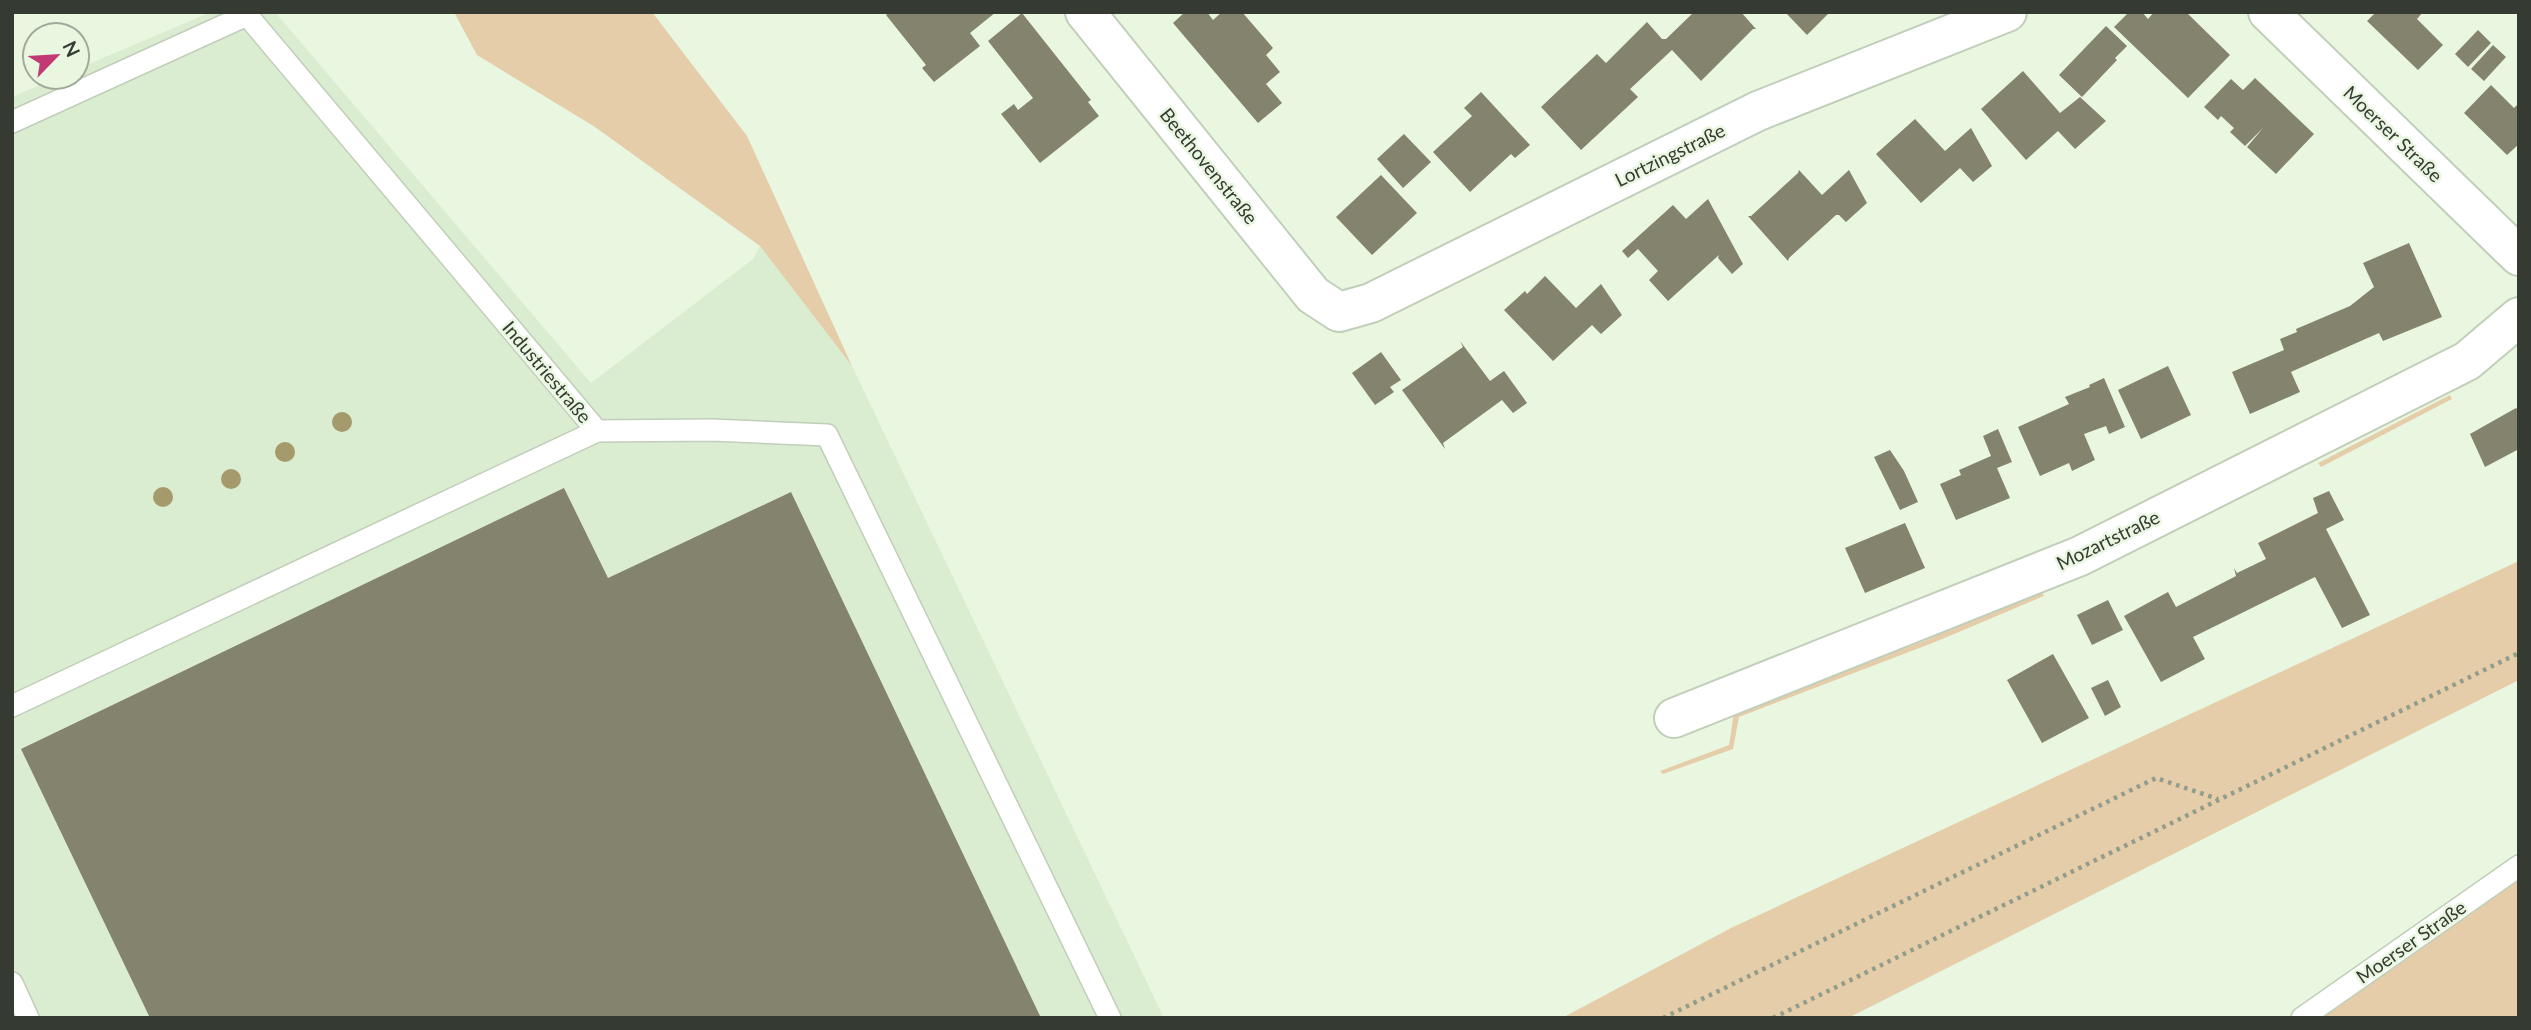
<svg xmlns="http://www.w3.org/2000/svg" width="2531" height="1030" viewBox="0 0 2531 1030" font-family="Lato,sans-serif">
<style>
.built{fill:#dbedd0}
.green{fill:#e4cda8}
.building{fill:#84836d}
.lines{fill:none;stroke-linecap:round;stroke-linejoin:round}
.service-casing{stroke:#c1ceb9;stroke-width:24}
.minor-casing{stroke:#c1ceb9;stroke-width:42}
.tertiary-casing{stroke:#c1ceb9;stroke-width:42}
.path{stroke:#929c8d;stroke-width:4.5;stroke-dasharray:3.5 5;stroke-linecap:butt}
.service{stroke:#fff;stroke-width:21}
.minor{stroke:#fff;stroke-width:38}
.tertiary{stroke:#fff;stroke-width:38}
.tree{fill:#a59a6c}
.labels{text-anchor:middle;stroke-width:5;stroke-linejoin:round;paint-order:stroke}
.street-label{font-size:19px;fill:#353a32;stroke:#e9f7e1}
</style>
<rect width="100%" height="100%" fill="#e9f7e1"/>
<path class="built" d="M211 12H275L591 383 753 259 760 246 852 366 1164 1018H12V97L58 77H77V69Z"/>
<g class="green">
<path d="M454 12H652L747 136 852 366 760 246 595 127 477 55Z"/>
<path d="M2450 395 2452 399 2321 467 2318 463Z"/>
<path d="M2519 561V680L1848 1018H1562L1731 928Z"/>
<path d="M2041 590 2044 596 1935 642 1739 717 1733 749 1663 774 1660 771 1729 745 1734 713 1924 641Z"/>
<path d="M2519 867V1018H2302Z"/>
</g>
<g class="building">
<path d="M890 12H996L970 33 980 46 934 82 922 68 926 65 886 15Z"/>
<path d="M1185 12H1207L1213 20 1222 12H1242L1273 48 1266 55 1280 72 1266 84 1282 103 1258 123 1173 23Z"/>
<path d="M1694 12H1741L1756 29H1753L1701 81 1672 50 1630 89 1638 97 1581 150 1541 107 1597 54 1606 63 1647 22 1662 39H1666Z"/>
<path d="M1785 12H1830L1807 35Z"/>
<path d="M2129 12H2142L2148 19 2154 12H2186L2230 55 2188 98 2114 27Z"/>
<path d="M2376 12H2423L2417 19 2443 45 2418 70 2367 21Z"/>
<path d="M1022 13 1091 100 1088 102 1099 116 1040 163 1001 114 1014 104 1018 110 1033 98 988 41Z"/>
<path d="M2106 26 2127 46 2115 58 2117 60 2082 97 2059 75Z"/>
<path d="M2478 30 2491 43 2468 67 2455 54Z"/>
<path d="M2493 45 2506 57 2484 81 2471 69Z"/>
<path d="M2023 71 2060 113 2080 97 2106 121 2075 149 2058 131 2026 160 1981 109Z"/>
<path d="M2255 78 2314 134 2276 174 2247 147 2263 128 2245 146 2230 132 2234 128 2221 116 2218 120 2204 107 2231 79 2243 90Z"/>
<path d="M2491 85 2514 108 2519 103V144L2507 155 2464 113Z"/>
<path d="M1481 92 1530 145 1515 158 1511 154 1470 192 1433 152 1472 116 1464 108Z"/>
<path d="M1915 119 1945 151 1971 128 1992 166 1973 182 1960 168 1921 203 1876 154Z"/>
<path d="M1404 134 1431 162 1403 188 1377 159Z"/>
<path d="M1799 170 1822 195 1849 170 1867 203 1846 222 1839 215H1836L1789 258 1788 261 1748 216H1751L1798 173Z"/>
<path d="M1381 175 1417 213 1372 255 1336 217Z"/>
<path d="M1708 199 1743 264 1732 274 1718 258 1719 255 1668 301 1649 280 1658 271 1638 249 1628 258 1622 251 1673 205 1686 219Z"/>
<path d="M2409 243 2442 317 2383 341 2379 333 2293 371 2291 372 2300 392 2250 414 2232 372 2284 350 2280 339 2297 332 2296 329 2350 306 2374 287 2363 263Z"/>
<path d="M1545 276 1576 308 1601 284 1622 315 1601 334 1592 325 1553 361 1504 310 1525 291 1527 294Z"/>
<path d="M1460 341 1490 381 1504 371 1527 403 1513 413 1502 400 1443 443 1445 449 1402 390 1463 347Z"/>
<path d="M1381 352 1401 380 1390 387 1394 392 1375 405 1352 373Z"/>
<path d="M2168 366 2191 415 2141 439 2118 390Z"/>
<path d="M2104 378 2125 427 2109 434 2106 426 2084 434 2095 460 2072 471 2069 463 2040 476 2018 427 2069 404 2065 397 2090 387 2089 385Z"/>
<path d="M2516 408 2519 411V449L2485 467 2470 434Z"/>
<path d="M1998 429 2012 462 1997 468 2010 498 1956 520 1940 484 1961 475 1959 470 1991 456 1983 436Z"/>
<path d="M1890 450 1904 471 1918 502 1900 510 1874 457Z"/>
<path d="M564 488 608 578 791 492 1041 1018H150L21 749Z"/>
<path d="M2329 491 2344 520 2326 529 2370 615 2342 628 2315 577 2193 637 2205 659 2161 682 2124 616 2168 592 2176 607 2236 576 2234 568 2237 573 2266 559 2258 543 2318 513 2313 498Z"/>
<path d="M1905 523 1925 568 1865 593 1845 548Z"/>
<path d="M2108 600 2123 630 2092 645 2077 615Z"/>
<path d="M2053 654 2089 718 2042 743 2007 680Z"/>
<path d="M2108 680 2121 707 2105 716 2091 688Z"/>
</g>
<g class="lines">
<g class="service-casing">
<g id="service">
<path d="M12 122 247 15 597 431 12 706"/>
<path d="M597 431 712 430 827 435 1110 1018"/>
<path d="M12 983 28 1018"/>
<path d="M2302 1018 2519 866"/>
</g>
</g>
<g class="minor-casing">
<g id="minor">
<path d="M1085 12 1313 295 1339 312 1371 303 1758 111 2007 12"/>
<path d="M1674 718 2080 556 2467 361 2519 317"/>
</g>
</g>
<g class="tertiary-casing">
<path id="tertiary" d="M2268 12 2519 256"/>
</g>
<g class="path">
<path d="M1663 1018 2156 778 2218 799"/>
<path d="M1773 1018 2519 653"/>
</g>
<use href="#service" class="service"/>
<use href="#minor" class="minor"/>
<use href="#tertiary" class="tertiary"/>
</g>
<g class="tree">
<circle cx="342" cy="422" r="10"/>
<circle cx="285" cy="452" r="10"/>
<circle cx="231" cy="479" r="10"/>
<circle cx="163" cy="497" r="10"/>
</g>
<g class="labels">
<g class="street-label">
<text transform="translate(2393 134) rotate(44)" y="7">Moerser Straße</text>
<text transform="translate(1670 155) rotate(-26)" y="7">Lortzingstraße</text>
<text transform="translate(1209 166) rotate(51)" y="7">Beethovenstraße</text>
<text transform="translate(547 372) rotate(50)" y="7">Industriestraße</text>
<text transform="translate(2108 540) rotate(-26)" y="7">Mozartstraße</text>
<text transform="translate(2411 942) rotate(-35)" y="7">Moerser Straße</text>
</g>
</g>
<rect width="2531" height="1030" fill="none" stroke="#353a32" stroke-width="28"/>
<g transform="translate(56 56) rotate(65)"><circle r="33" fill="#e9f7e1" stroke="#a1ab9b" stroke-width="2"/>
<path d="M0-5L12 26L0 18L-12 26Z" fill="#c23973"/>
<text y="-10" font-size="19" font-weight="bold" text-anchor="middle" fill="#353a32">N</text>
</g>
</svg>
